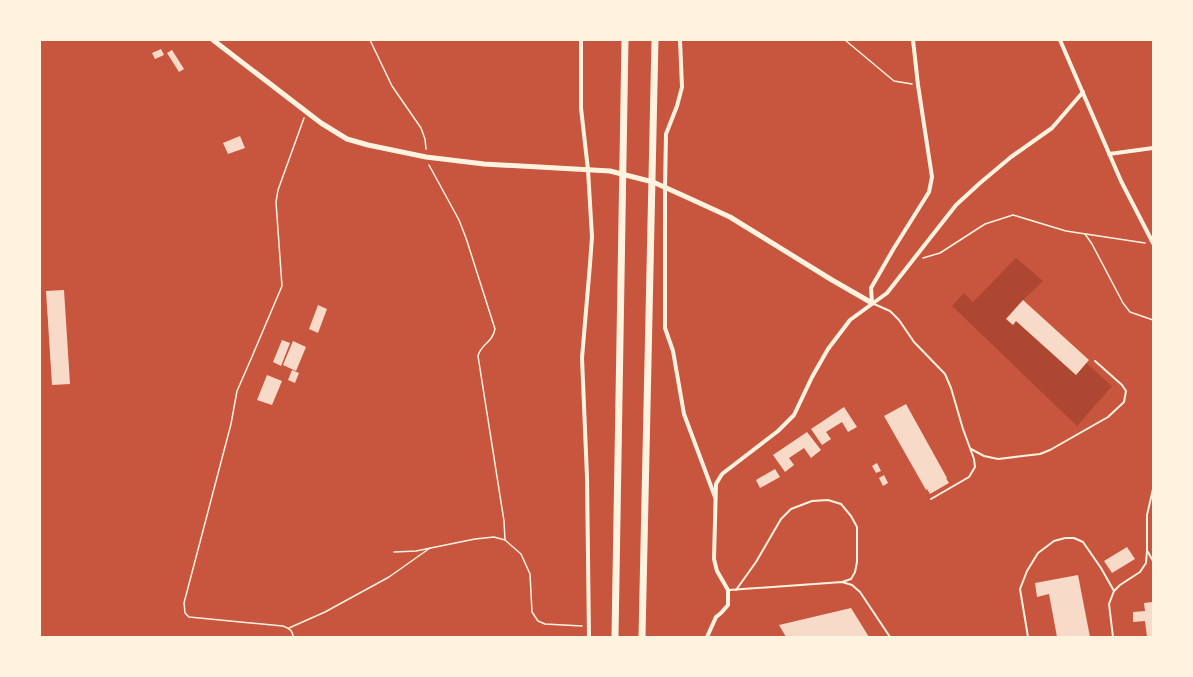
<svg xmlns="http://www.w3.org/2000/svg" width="1193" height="677" viewBox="0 0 1193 677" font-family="Karla,sans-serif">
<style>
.green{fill:#ae4732}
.building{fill:#f7dbc8}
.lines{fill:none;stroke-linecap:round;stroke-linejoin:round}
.path{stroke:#fff3e0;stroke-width:1.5}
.service{stroke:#fff3e0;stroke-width:2}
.minor{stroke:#fff3e0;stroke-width:4}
.tertiary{stroke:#fff3e0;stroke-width:5}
.trunk{stroke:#fff3e0;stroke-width:7}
</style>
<rect width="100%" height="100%" fill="#c8553d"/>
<path class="green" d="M1016 258 1043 281 1023 300 1006 319 1016 321 1076 375 1086 363 1112 386 1077 426 952 306 964 293 973 302Z"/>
<g class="building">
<path d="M161 49 164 55 155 59 152 53Z"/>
<path d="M172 50 184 69 179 72 167 53Z"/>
<path d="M240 136 245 148 228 154 223 143Z"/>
<path d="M64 290 70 384 52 385 46 291Z"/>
<path d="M1023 300 1089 360 1076 375 1016 321 1013 325 1006 319Z"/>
<path d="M318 305 327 309 318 333 309 329Z"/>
<path d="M282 340 290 343 281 366 273 362Z"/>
<path d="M293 341 306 347 296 371 283 365Z"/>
<path d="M292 370 299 373 295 383 288 380Z"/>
<path d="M267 375 282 381 272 405 257 400Z"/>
<path d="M906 404 947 478H946L949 483 930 494 927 489 926 490 884 416Z"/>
<path d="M844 407 857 427 848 432 842 422 826 432 831 439 822 445 811 429Z"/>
<path d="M807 432 821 450 811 458 804 448 789 458 794 465 785 472 773 455Z"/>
<path d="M877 463 881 471 876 473 872 466Z"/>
<path d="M775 469 780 477 760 488 756 480Z"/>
<path d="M884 475 888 483 883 486 879 478Z"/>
<path d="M1127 547 1135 559 1112 573 1104 561Z"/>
<path d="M1078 575 1090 637H1057L1049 594 1037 597 1035 583Z"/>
<path d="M1153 602V637H1147L1145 621 1133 622V612L1145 611 1144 603Z"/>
<path d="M851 608 869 637H786L779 625Z"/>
</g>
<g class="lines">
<g class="path">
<path d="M370 40 392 86 421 128 425 139 426 149"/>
<path d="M845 40 894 81 912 84"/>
<path d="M429 165 459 220 466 238 495 329C492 344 481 343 478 356L504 521 505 540 521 554 530 574 532 612 538 621 545 624 582 626"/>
<path d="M1085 234 1092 244 1123 303 1130 312 1153 320"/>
<path d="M923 258 940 253 985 224 1013 215 1066 231 1145 243"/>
<path d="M394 552 416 551 475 539 494 537 505 540"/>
<path d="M289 628 325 612 389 577 430 548"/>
<path d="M293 637C293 630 288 628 283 626L189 617 185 613 184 603 231 424 237 391 251 359 282 286 276 202 278 190 304 118"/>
</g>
<g class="service">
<path d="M874 304 890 311 899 320 914 342 945 374 951 388 963 429 974 459 975 467 969 477 931 499"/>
<path d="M971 449 984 456 998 459 1040 454 1050 450 1108 417 1124 402 1126 391 1122 385 1095 361"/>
<path d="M1148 552 1153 561"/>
<path d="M729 590 842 582 852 585 860 592 890 637"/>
<path d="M736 590 756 562 781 519 791 509 812 501 828 500 841 504 851 516 857 527V562L855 572 851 579 842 582"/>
<path d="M1028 637 1020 589 1027 571 1038 553 1054 541 1065 538H1074L1083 542 1101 568 1114 591"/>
<path d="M1113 637 1109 604 1114 591 1120 585 1140 572 1146 563 1147 551V515L1153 489"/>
</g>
<g class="minor">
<path d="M581 40V108L588 170 592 237 590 264 582 358 587 477 589 637"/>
<path d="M680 40 682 87 677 106 666 134 665 188V328L673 351 684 414 715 497"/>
<path d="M1060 40 1121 181 1153 243"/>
<path d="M1109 154 1153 148"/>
<path d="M872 303 871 288 894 248 929 192 932 177 918 85 913 40"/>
<path d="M707 637 716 617 721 613 728 605V590L717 571 714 559 716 484 722 474 778 431 794 415 812 377 828 349 850 320 887 293 956 205 980 183 1011 157 1052 128 1083 92"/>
</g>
<path class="tertiary" d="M213 40 321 123 347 139 368 145 426 157 484 164 610 171 653 182 682 195 730 217 832 280 872 303"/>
<g class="trunk">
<path d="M615 637 625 40"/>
<path d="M642 637 655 40"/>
</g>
</g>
<rect width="1193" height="677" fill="none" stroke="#fff3e0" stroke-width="82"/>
</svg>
